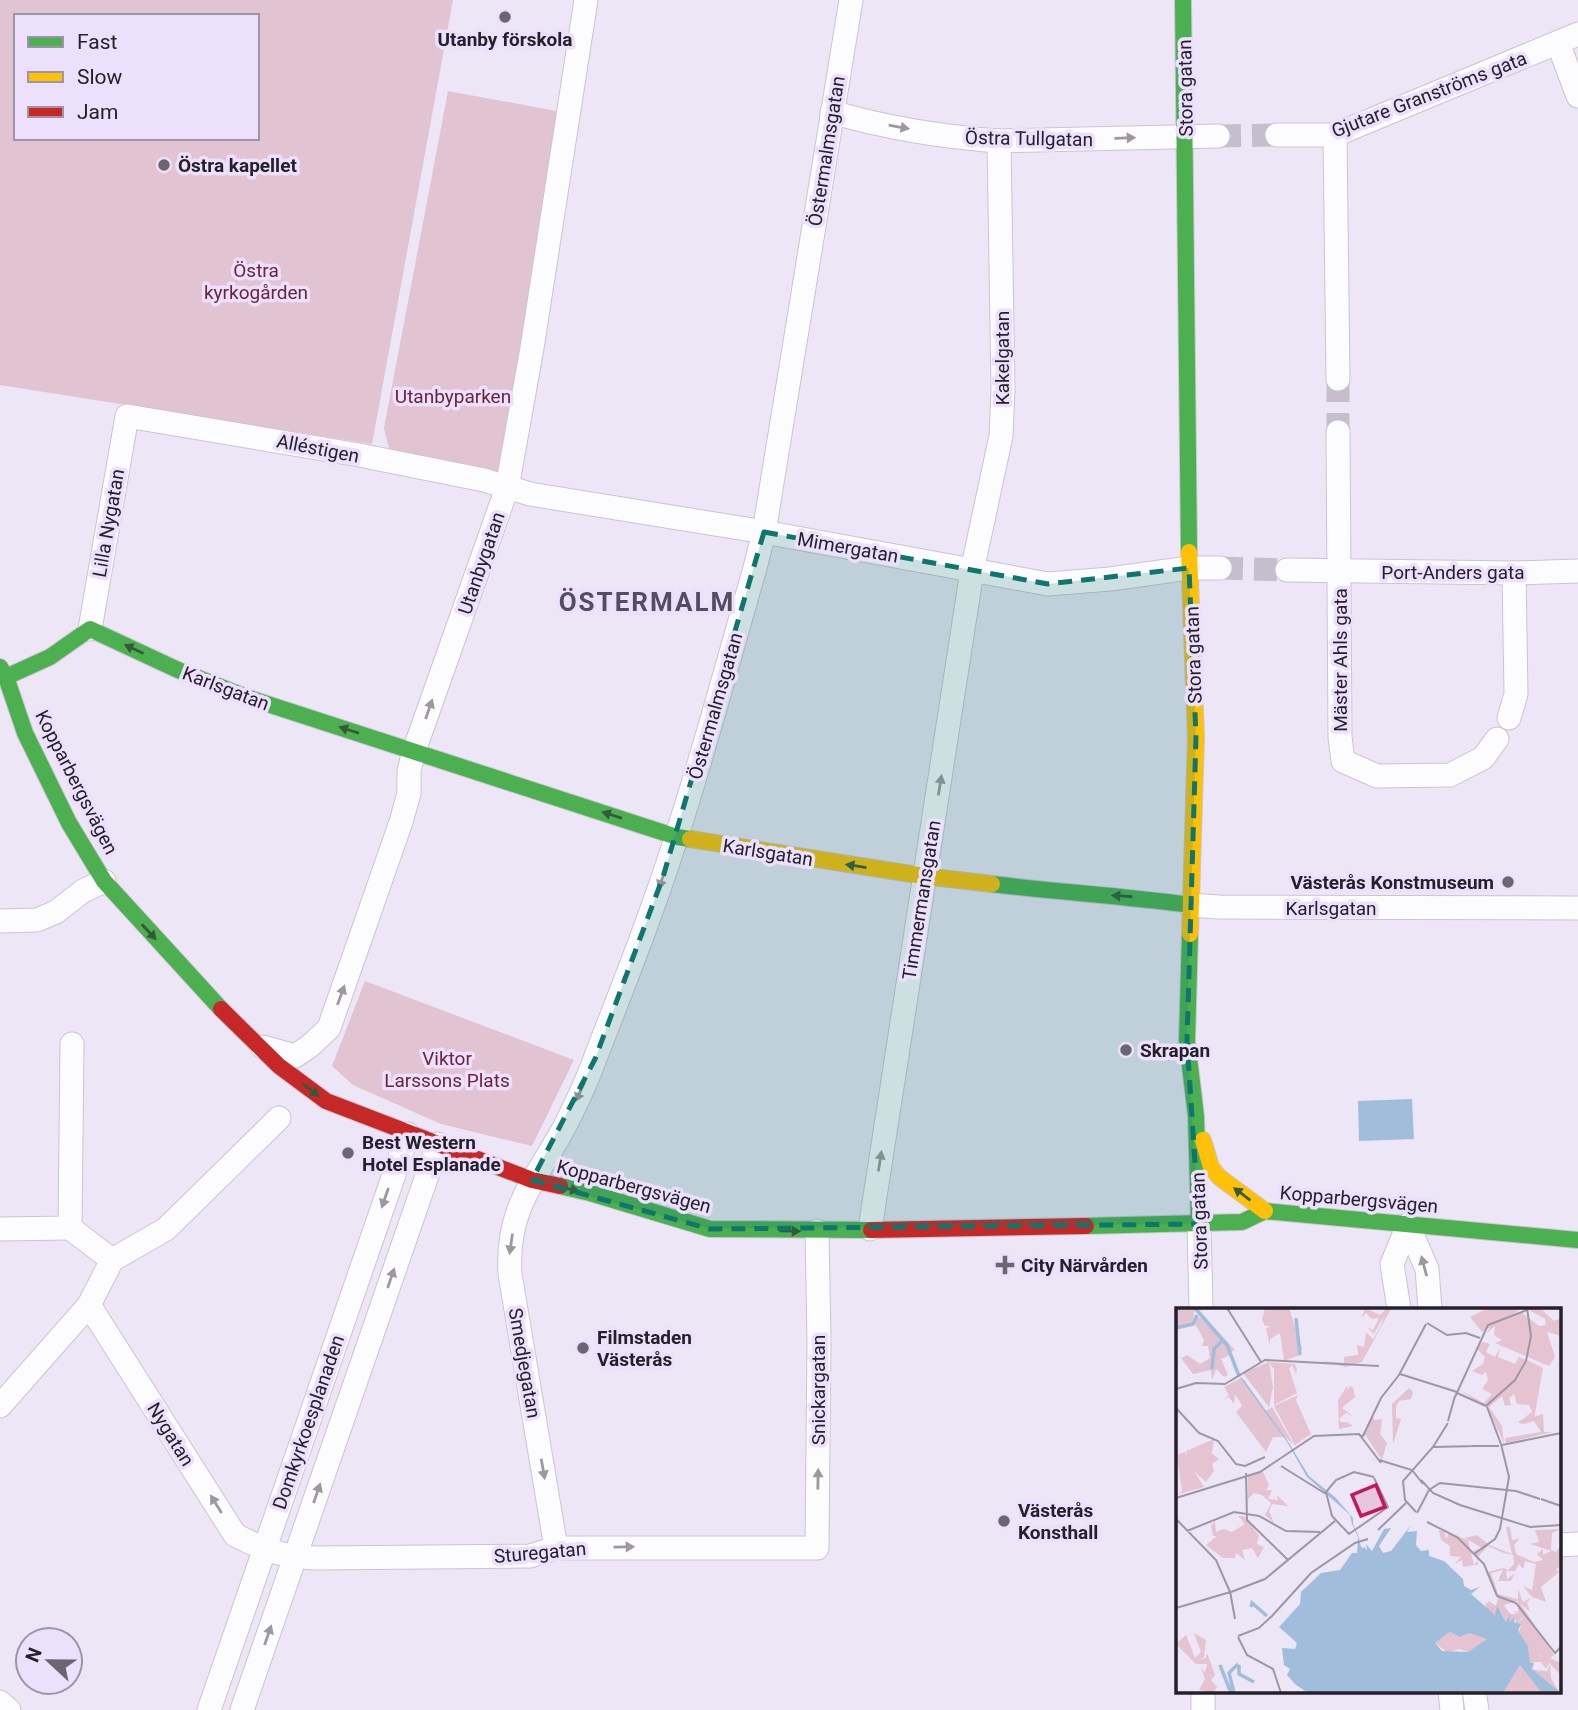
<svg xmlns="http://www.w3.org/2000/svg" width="1578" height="1710" viewBox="0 0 1578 1710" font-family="Roboto,sans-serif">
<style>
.green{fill:#e1c3d1;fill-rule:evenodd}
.water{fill:#a1bddc}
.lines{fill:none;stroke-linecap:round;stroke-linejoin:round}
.street-tunnel{stroke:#c5bfcd;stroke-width:23;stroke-dasharray:23 11;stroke-linecap:butt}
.street-casing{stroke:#cac5d1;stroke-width:25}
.fast-casing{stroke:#cac5d1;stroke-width:18}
.slow-casing{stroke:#cac5d1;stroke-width:18}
.jam-casing{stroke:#cac5d1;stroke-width:18}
.street{stroke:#fcfbfe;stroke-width:23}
.fast{stroke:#4caf50;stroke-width:16}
.slow{stroke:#ffc107;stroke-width:16}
.jam{stroke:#c62828;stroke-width:16}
.oneway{fill:#9b999f}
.oneway2{fill:#355a3a}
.marked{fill:#0f766e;fill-opacity:0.2;stroke:#0f766e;stroke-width:5;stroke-dasharray:14 9;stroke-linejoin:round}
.poi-dot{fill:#6b6672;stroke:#ece0fc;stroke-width:2.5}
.labels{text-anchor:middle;stroke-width:7;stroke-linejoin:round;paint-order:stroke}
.poi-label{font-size:19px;font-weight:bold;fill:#25212b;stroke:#ece0fc;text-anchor:start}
.street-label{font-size:19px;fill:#25212b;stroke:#ece0fc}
.park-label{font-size:19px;fill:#6a243b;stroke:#ece0fc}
.district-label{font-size:26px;font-weight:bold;letter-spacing:2px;fill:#554b62;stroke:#ece0fc}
.inset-river{fill:none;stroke:#a1bddc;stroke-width:3.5}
.inset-road{fill:none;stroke:#9d97a5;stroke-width:2}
.view{fill:#c2185b;fill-opacity:0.15;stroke:#c2185b;stroke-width:3.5}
.inset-edge{fill:none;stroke:#25212b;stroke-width:3.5}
</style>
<rect width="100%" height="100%" fill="#ede6f6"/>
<g class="green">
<path d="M0 0H453L372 444 0 385ZM16 16H257V138H16Z"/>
<path d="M448 91 562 112 503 475 391 457 384 428Z"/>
<path d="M365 981 574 1060 532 1146 441 1124 353 1085 332 1066Z"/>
</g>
<path class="water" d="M1412 1099 1414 1139 1359 1141 1358 1101Z"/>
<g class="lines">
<g class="street-tunnel">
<path d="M1218 136 1277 135"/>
<path d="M1338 379V432"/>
<path d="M1220 568 1287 570"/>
</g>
<g class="street-casing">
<g id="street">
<path d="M1558 43 1578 96"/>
<path d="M832 112C886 128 944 137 999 141L1218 136"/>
<path d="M1277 135H1335L1578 34"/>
<path d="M1335 135 1338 379"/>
<path d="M1338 432 1340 737 1343 761 1377 776 1450 775 1483 758 1497 739"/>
<path d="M1287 570 1514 573 1578 571"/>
<path d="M90 629 127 416 359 455 484 480 530 494 764 532 1048 584 1110 579 1189 568H1220"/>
<path d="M1509 718 1516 694 1514 573"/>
<path d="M1190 905 1219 907 1578 908"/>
<path d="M0 921 37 920 56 912 83 891 104 881"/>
<path d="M263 1047 295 1056 310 1046 329 1028 401 822 409 793V771L414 751 507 488 532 348 586 0"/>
<path d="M1199 1224 1201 1309"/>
<path d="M1408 1225 1427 1269 1430 1309"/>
<path d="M70 1228 72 1044"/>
<path d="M70 1228 112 1260"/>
<path d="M0 1229 70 1228"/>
<path d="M870 1229 972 571 1001 436 1003 390 999 141"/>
<path d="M89 1305 235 1535C262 1549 286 1558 317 1558L530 1556 556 1548H817L819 1342 817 1231"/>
<path d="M1399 1309 1392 1264 1408 1225"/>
<path d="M0 1406 89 1305 112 1260 166 1229 279 1118"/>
<path d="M1559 1545 1578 1544"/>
<path d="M556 1548 510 1274C506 1206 537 1179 566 1124 577 1102 588 1079 596 1056 624 984 653 911 676 838 705 749 729 658 755 568L764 532 851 0"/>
<path d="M1450 1691 1452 1710"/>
<path d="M1474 1691 1477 1710"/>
<path d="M0 1702 9 1710"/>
<path d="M209 1710 408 1134"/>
<path d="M242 1710 438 1144"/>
<path d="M1203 1710V1691"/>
</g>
</g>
<g class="fast-casing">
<g id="fast">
<path d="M1183 0 1189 552"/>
<path d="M0 667 6 677 25 733 69 823 104 881 221 1009"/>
<path d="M6 677 50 657 90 629 178 670 246 697 677 837 690 839"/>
<path d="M992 884C1058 892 1124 896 1190 905"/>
<path d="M1190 934 1187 1041 1196 1116 1199 1224"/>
<path d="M560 1186 590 1193 710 1229 871 1230"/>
<path d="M1086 1226 1242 1222 1265 1211 1578 1240"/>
</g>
</g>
<g class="slow-casing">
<g id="slow">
<path d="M1189 552 1196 737 1190 934"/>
<path d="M690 839 924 876 992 884"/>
<path d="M1203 1140 1211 1167 1219 1177 1265 1211"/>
</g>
</g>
<g class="jam-casing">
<g id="jam">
<path d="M221 1009 279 1066 326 1101 532 1180 560 1186"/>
<path d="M871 1230 1086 1226"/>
</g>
</g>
<use href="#street" class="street"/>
<use href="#fast" class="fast"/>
<use href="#slow" class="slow"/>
<use href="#jam" class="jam"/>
</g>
<defs><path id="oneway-solid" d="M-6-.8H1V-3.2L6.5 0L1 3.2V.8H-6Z" transform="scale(1.75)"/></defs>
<g class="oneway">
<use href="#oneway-solid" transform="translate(899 127) rotate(10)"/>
<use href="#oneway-solid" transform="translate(1125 138) rotate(-2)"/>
<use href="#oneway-solid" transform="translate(429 709) rotate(-71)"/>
<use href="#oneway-solid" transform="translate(940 785) rotate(-81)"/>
<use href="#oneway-solid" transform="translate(662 879) rotate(110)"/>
<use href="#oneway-solid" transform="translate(341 995) rotate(-70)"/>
<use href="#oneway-solid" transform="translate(580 1092) rotate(115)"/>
<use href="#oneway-solid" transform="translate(880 1161) rotate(-81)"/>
<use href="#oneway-solid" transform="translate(385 1198) rotate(109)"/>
<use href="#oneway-solid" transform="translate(511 1244) rotate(98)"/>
<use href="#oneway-solid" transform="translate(1424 1266) rotate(-105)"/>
<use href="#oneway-solid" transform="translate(391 1278) rotate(-71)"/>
<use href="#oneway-solid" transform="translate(543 1469) rotate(80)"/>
<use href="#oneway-solid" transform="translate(818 1479) rotate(-89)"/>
<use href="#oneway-solid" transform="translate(317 1493) rotate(-71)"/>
<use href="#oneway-solid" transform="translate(216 1504) rotate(-122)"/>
<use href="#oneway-solid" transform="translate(624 1547) rotate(-1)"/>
<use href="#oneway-solid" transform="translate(268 1635) rotate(-71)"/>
</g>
<g class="oneway2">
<use href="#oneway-solid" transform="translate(134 649) rotate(-155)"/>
<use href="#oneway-solid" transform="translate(349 730) rotate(-162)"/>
<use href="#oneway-solid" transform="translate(612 815) rotate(-162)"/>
<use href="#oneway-solid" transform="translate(856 866) rotate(-171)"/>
<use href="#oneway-solid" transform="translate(1122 896) rotate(-176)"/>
<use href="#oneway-solid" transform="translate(149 932) rotate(47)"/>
<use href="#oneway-solid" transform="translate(311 1090) rotate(38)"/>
<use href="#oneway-solid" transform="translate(569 1189) rotate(13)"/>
<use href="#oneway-solid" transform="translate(1242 1194) rotate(-143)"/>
<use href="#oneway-solid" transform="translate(790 1231) rotate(1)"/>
</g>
<path class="marked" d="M764 532 1048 584 1189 568 1196 737 1187 1041 1199 1224 710 1229 532 1180 595 1059 663 877Z"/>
<g class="poi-dot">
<circle cx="505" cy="17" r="7"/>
<circle cx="164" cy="165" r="7"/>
<circle cx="1508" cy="882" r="7"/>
<circle cx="1126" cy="1050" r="7"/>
<circle cx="348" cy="1153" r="7"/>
<path d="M1001.5 1254.5h7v7h7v7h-7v7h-7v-7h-7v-7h7z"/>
<circle cx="583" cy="1348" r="7"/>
<circle cx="1004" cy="1521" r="7"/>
</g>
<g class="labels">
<g class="poi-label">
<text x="505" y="46" text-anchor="middle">Utanby förskola</text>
<text x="178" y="172">Östra kapellet</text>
<text x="1494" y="889" text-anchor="end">Västerås Konstmuseum</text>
<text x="1140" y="1057">Skrapan</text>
<text x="362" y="1149">Best Western<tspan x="362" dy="22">Hotel Esplanade</tspan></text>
<text x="1021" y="1272">City Närvården</text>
<text x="597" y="1344">Filmstaden<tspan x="597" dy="22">Västerås</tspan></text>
<text x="1018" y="1517">Västerås<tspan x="1018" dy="22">Konsthall</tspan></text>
</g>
<g class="street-label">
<text transform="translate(1185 88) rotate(-91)" y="7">Stora gatan</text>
<text transform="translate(1429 94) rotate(-21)" y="7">Gjutare Granströms gata</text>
<text transform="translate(1029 138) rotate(1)" y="7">Östra Tullgatan</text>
<text transform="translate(826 151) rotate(-81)" y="7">Östermalmsgatan</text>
<text transform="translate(1002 358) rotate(-90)" y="7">Kakelgatan</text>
<text transform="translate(318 448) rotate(11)" y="7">Alléstigen</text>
<text transform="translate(108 523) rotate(-80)" y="7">Lilla Nygatan</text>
<text transform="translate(848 547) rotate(10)" y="7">Mimergatan</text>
<text transform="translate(481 563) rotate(-71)" y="7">Utanbygatan</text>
<text x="1453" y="579">Port-Anders gata</text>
<text transform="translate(1193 655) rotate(-92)" y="7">Stora gatan</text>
<text transform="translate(1340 660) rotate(-90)" y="7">Mäster Ahls gata</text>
<text transform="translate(226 688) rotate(21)" y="7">Karlsgatan</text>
<text transform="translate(715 706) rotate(-74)" y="7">Östermalmsgatan</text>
<text transform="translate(77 782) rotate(63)" y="7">Kopparbergsvägen</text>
<text transform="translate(768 852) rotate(9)" y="7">Karlsgatan</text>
<text transform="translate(921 900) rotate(-81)" y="7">Timmermansgatan</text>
<text x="1331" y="915">Karlsgatan</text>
<text transform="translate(634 1186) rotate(15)" y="7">Kopparbergsvägen</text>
<text transform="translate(1359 1199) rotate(5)" y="7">Kopparbergsvägen</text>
<text transform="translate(1199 1221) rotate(-92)" y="7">Stora gatan</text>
<text transform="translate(525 1363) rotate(80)" y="7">Smedjegatan</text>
<text transform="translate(818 1390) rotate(-90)" y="7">Snickargatan</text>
<text transform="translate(308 1422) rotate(-71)" y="7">Domkyrkoesplanaden</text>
<text transform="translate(171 1434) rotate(58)" y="7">Nygatan</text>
<text transform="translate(540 1552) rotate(-5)" y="7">Sturegatan</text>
</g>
<g class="park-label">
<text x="256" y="277">Östra<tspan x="256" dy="22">kyrkogården</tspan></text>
<text x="453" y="403">Utanbyparken</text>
<text x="447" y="1065">Viktor<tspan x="447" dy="22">Larssons Plats</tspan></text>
</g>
<g class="district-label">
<text x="647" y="611">ÖSTERMALM</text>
</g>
</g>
<g transform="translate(1176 1308)">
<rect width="385" height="385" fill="#ede6f6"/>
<path d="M0 0H19L16 15 0 20ZM21 8 35 16 59 42 55 44 51 37 54 47 45 51 52 67 48 69 40 61 36 72 35 62 17 66 5 50 11 47 24 56 34 50 32 38H26L28 32 18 14ZM93 54 97 79 93 99 67 65ZM65 70 90 103 96 99 118 137 109 129H97L90 144 60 104 66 98 63 92 59 87 58 96 53 89 48 91 53 87 48 79ZM233 80 237 84 235 91 223 93 220 99V110L225 111 217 136 216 96ZM367 106 368 124H376L330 135 329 130 365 124 358 113 348 116 343 115V113ZM197 108 198 112 206 111 204 126 211 135 206 152 188 125ZM330 219H334L336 232 343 231 338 237 340 246 358 254 367 252 361 246 367 241V247L375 243 354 236 363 234 359 222 385 221 376 225 375 242 380 244 385 237V257L380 262 383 264 365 279 370 294 356 289 347 278 356 282 360 256 349 253 347 261 343 256 339 263H330L331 271 339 265 335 273H322L327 262 315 265 322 286 344 292 328 297 334 306H340L338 302 346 309 341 317 339 310 332 314 333 307 330 314 326 306H313L309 297 313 293 320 298 322 290 312 264 327 260 332 262 338 256 337 247 328 245 312 238 302 249V257H298L302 253 297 243 306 240 289 230 301 227 313 237 336 246ZM346 318 364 345 363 352 354 354 352 338 342 324ZM374 356 375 370 383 384 357 362 371 363ZM344 357 365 382 366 385H327Z" fill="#e1c3d1"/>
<path d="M89 0H113L126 40 124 47 108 53 104 25 94 31V38L90 21 94 18H89L86 12ZM189 0 204 7 211 0H225L215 1 186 54 170 59 146 53 168 55V49L182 47 181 37 188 39 190 24 197 31 204 20 208 8 198 26 191 19 197 22 203 10 196 11 190 5 185 10ZM312 0H337L342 3 306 24 294 9ZM356 0H364L378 13 385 10V28L371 24 379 49 373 58 319 35 326 32 318 27 319 18 311 25 316 15 346 5 363 18 370 17 369 11 353 2ZM307 34 314 36 310 44 319 49 324 40 322 49 339 56 343 49 350 52 339 77 351 52 367 60 358 111 344 113 356 104 353 97 341 96 338 86 333 90 335 97 329 98 326 88 313 99 326 118 328 135 311 100 282 81 308 95 316 86 306 81 312 72 310 64 306 67 296 63 307 56 309 49 300 40ZM92 54 119 56 121 62 120 66 116 57 113 60 121 85 98 97V61ZM171 78 172 83 173 78 177 79 179 89 166 100 178 109 170 105 163 111 165 114H171L177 118 163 121 162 92ZM122 87 120 92 135 126 119 137 98 98ZM38 131 36 145 30 141 43 151 36 156 38 163 30 174 18 163 28 179 2 186 6 183 1 147 9 144 11 148 10 143ZM87 164 93 177 90 182H96L92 191 102 192 101 187 112 198 96 196 93 203 98 215 89 207 95 195 86 187 78 185 72 191V168ZM62 208H68L83 228 81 236 88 239 82 250 76 240 66 242 69 252 60 245 59 250H47L30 237 41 228H37L35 217 39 213 40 224 47 221 56 224 69 216ZM263 223H268L270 231 273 225 292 232 298 257 287 259 286 252 278 256 285 249 274 248V238L265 232ZM342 281 347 294 356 289 351 294 354 304 344 295 378 347 374 350 385 355V367L373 355 370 361 365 354H354L365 348 342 315 348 309 342 310ZM274 324 284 329 293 325 309 328 311 332 292 344 283 341 272 345 259 335ZM18 325 30 332 28 349 22 352 30 350V346L32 347 39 367 35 372 41 379 37 385 23 382 29 371 25 360 29 364 31 356H20L0 336 10 327 19 350 25 344ZM349 368 359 380 353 385H327L336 371 347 379 352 373Z" fill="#e6c3d1"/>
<path d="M63 68 68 72 113 135 133 168 160 190 177 210V216L182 227 185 239 191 242 190 236 196 243 208 221 215 220 203 238 207 245 215 243 235 217 231 224 241 223 240 237 245 243 253 242V248L268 253 287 271 288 278 295 282 304 279 295 286 319 307 321 298 330 314 334 305 333 314 339 309 338 314 345 316 342 323 352 338 354 354 358 355 356 361 385 385H366L344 357 327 385H132L120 377 111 367 114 361 108 357 106 340 119 341 121 335 103 319 124 296 125 284 145 265 164 262 176 245H181L182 229 176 216 174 207 131 169 111 134ZM274 324 284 329 293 325 311 331 292 344 266 343 259 335Z" fill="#a1bddc" fill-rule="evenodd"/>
<path class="inset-river" d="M19 0 51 37 63 68M120 10 124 47M0 20 17 16 21 7M36 61 38 41 47 32M195 248 237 275 253 260M242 276 251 313 263 328M75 299 76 295 91 308M234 348 230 341 234 333 262 327M44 357 55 385M63 357V366L78 374M147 383 184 364 237 348M58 385 53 365 62 356M143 385 152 371 162 326 192 272 195 251 187 240"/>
<path class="inset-road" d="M51 0 85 54M251 15 271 27 290 25 304 30M224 66 281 84M223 67 250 16M0 81 20 75 49 76 89 52 203 58M281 85 310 98M279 89 312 17 351 2M310 98 339 72 350 53 355 28 351 0M311 99 325 136M0 100 23 125 42 133 60 156 69 158 89 149M272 113 279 88M183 127 187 128 205 90 223 67M326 137 385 125M296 138H323M257 139 301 138M203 152 236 162 247 176M105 158 150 186M70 165 71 212 112 252M198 169 178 164 160 172 150 184 156 208 173 226 212 199 198 170M245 172 257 185 284 197 354 219 385 217M0 190 84 164 138 128 183 126 205 155M365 191 385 198M240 204 229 192 227 173 257 139 272 115M241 205 253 182 264 175 340 183 364 191M0 211 40 252 54 284M251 214 281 229 308 256 321 288 340 295 379 345 385 339M202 222 230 195M11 223 58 204 83 208 110 223 144 224M298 246 319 231 324 221 333 169 325 136M54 283 59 311M55 284 89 271 159 213M0 300 58 283M96 308 135 265 179 235 192 231M62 328 83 320 97 307M62 329 71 347 97 361 105 385"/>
<path class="view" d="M200 177 209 199 185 208 176 187Z"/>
<rect width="385" height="385" class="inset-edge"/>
</g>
<rect x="14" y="14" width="245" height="126" fill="#ece0fc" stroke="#9c94a8" stroke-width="2"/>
<rect x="28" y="37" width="35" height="10" fill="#4caf50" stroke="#9c94a8" stroke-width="2"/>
<text x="77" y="49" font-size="21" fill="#25212b">Fast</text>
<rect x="28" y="72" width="35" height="10" fill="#ffc107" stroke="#9c94a8" stroke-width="2"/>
<text x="77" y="84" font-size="21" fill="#25212b">Slow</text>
<rect x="28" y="107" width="35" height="10" fill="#c62828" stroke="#9c94a8" stroke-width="2"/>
<text x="77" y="119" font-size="21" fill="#25212b">Jam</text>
<g transform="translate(49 1661) rotate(292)"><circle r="33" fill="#ece0fc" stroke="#9c94a8" stroke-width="2"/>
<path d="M0-5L12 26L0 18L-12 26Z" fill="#6b6672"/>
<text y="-10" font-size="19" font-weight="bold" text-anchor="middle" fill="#25212b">N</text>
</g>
</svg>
